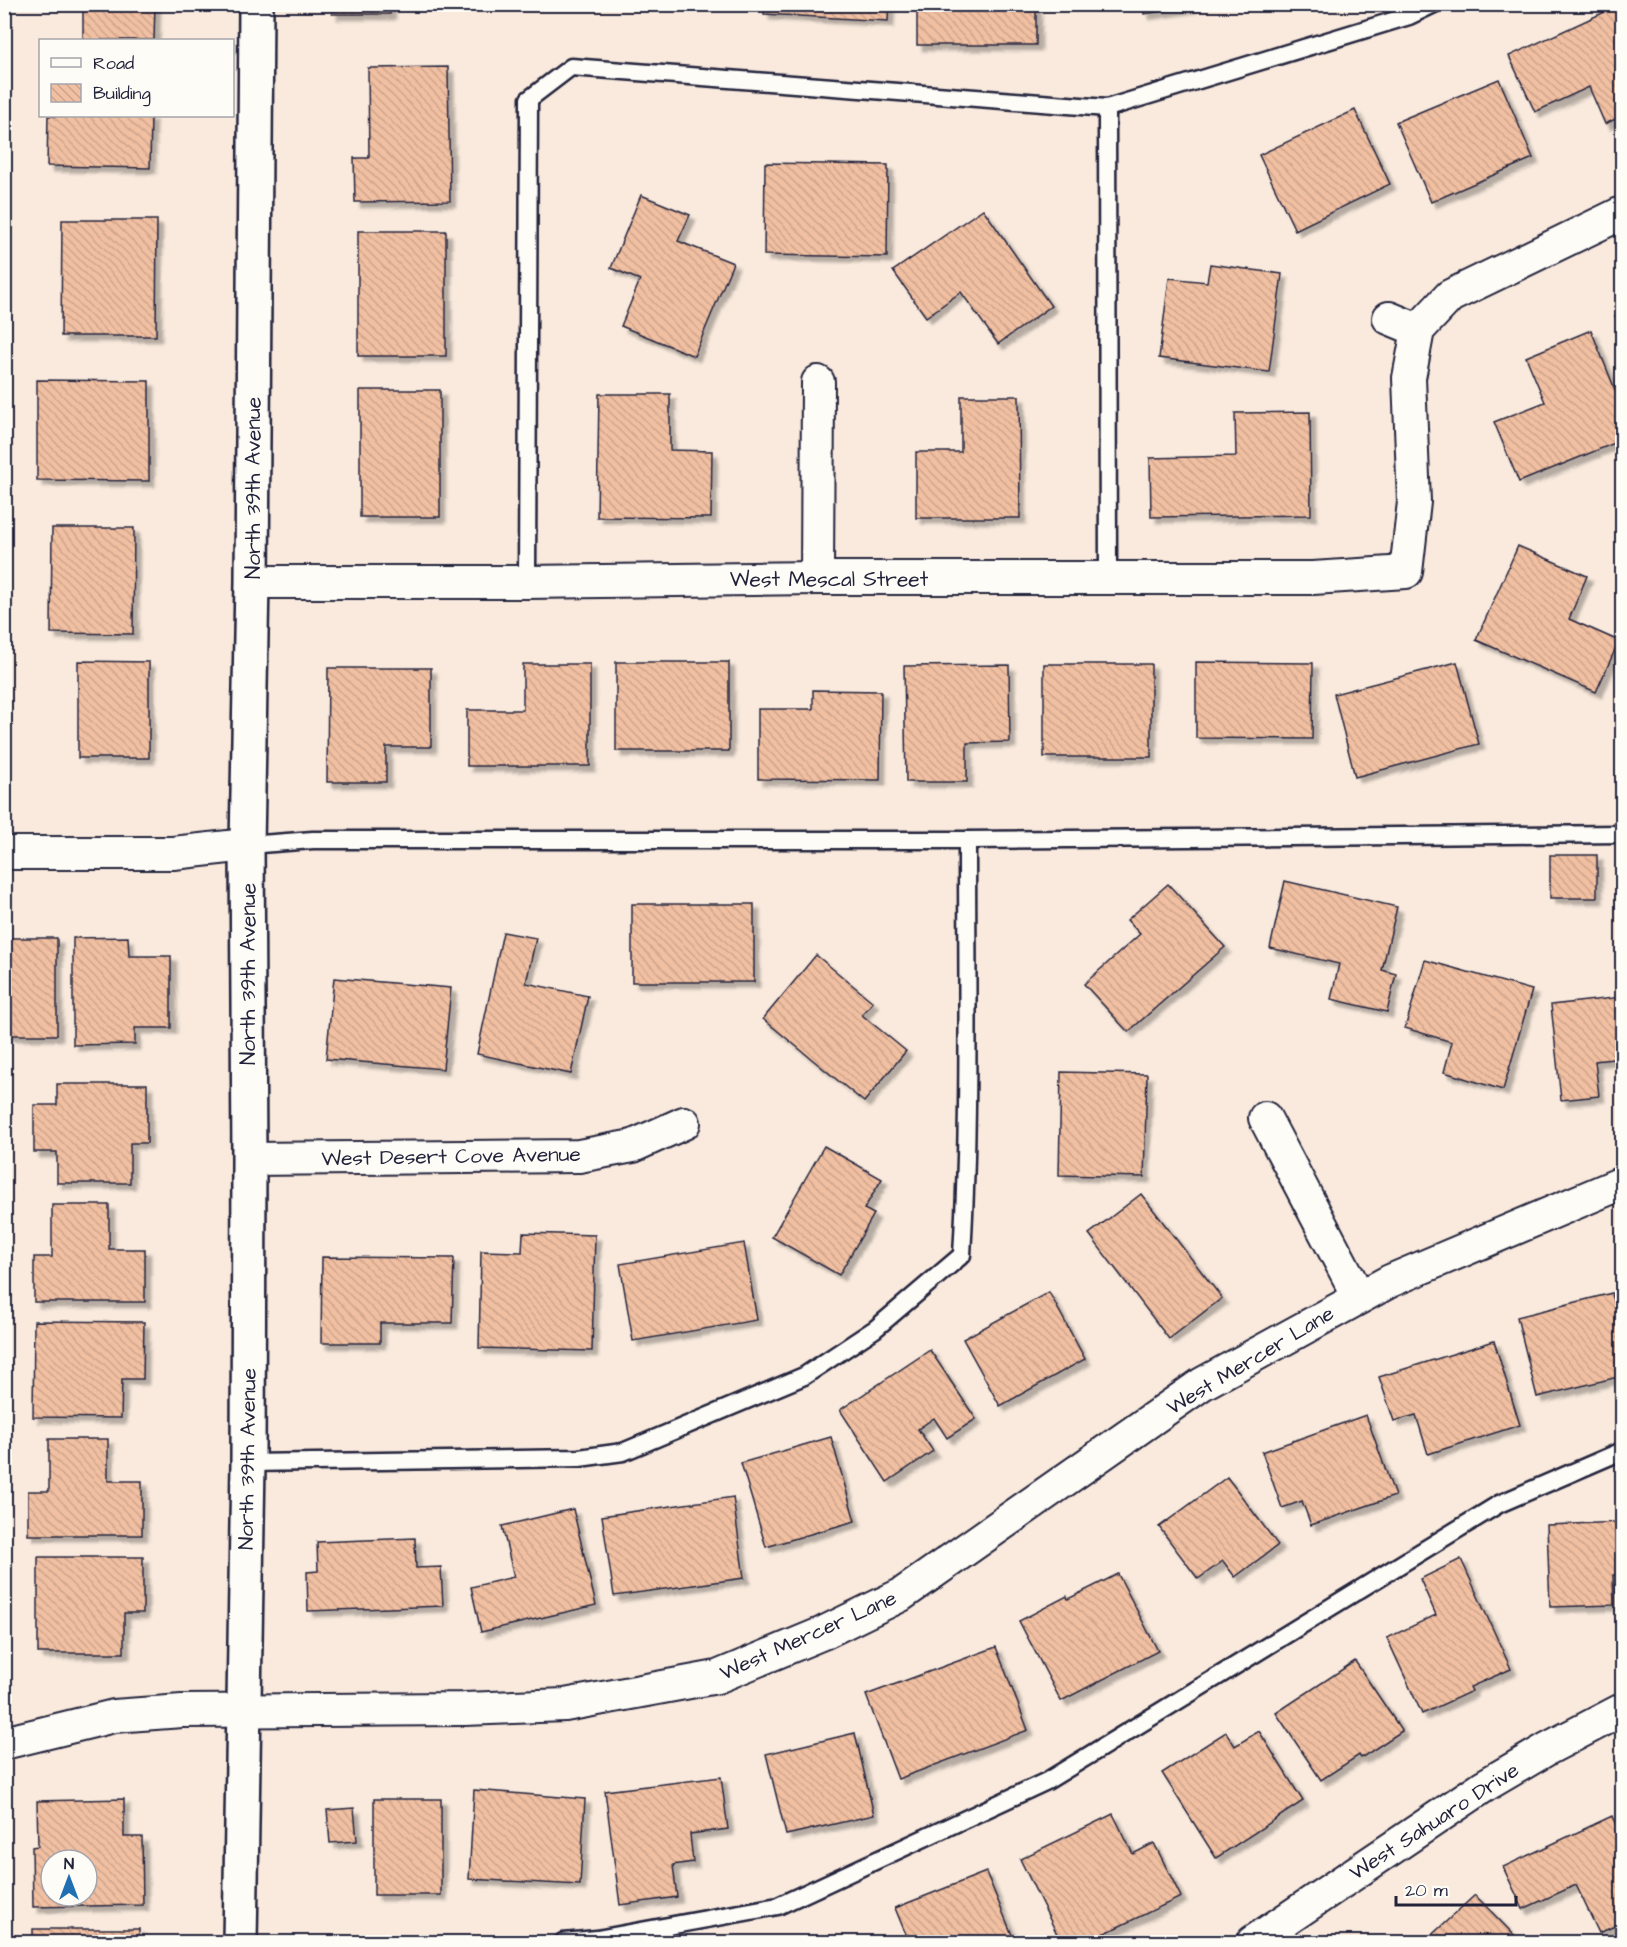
<svg xmlns="http://www.w3.org/2000/svg" width="1627" height="1947" viewBox="0 0 1627 1947" font-family="'Architects Daughter',sans-serif">
<style>
.building{fill:url(#building-back-hatch);stroke:#22223b;stroke-width:1.5;fill-rule:evenodd;filter:url(#shadow)}
.lines{fill:none;stroke-linecap:round;stroke-linejoin:round}
.lane-casing{stroke:#22223b;stroke-width:21}
.street-casing{stroke:#22223b;stroke-width:36}
.secondary-casing{stroke:#22223b;stroke-width:38}
.lane{stroke:#fdfcf7;stroke-width:16}
.street{stroke:#fdfcf7;stroke-width:32}
.secondary{stroke:#fdfcf7;stroke-width:33}
.labels{text-anchor:middle;stroke-width:4.5;stroke-linejoin:round;paint-order:stroke}
.street-label{font-size:21px;fill:#22223b;stroke:#fdfcf7}
</style>
<defs>
<pattern id="building-back-hatch" width="6" height="6" patternUnits="userSpaceOnUse" patternTransform="scale(1.5)"><rect width="6" height="6" fill="#f1bfa1"/><path d="M-1 5l2 2M0 0l6 6M5-1l2 2" fill="none" stroke="#cea48c"/></pattern>
<filter id="shadow"><feDropShadow dx="5.5" dy="5.5" stdDeviation="1.5" flood-color="#0004"/></filter>
</defs>
<rect width="100%" height="100%" fill="#f9eadd"/>
<filter id="ink" filterUnits="userSpaceOnUse"><feTurbulence type="fractalNoise" baseFrequency=".0167" numOctaves="2"/><feDisplacementMap in="SourceGraphic" scale="12" xChannelSelector="R" yChannelSelector="G"/><feConvolveMatrix kernelMatrix="1 2 1 2 8 2 1 2 1" color-interpolation-filters="sRGB"/></filter>
<g filter="url(#ink)">
<g class="building">
<path d="M83 4H155L154 40H83Z"/>
<rect x="332" y="4" width="58" height="10"/>
<path d="M764 4H889L888 21 764 14Z"/>
<rect x="917" y="4" width="119" height="41"/>
<path d="M1143 4H1190L1191 7 1144 14Z"/>
<path d="M1622 4V116L1605 124 1589 87 1535 112 1509 56Z"/>
<path d="M448 67 450 201 355 202 354 158H369L368 68Z"/>
<path d="M1499 79 1533 158 1431 202 1396 122Z"/>
<path d="M1355 110 1390 184 1295 230 1259 155Z"/>
<path d="M48 116H151L150 168 47 166Z"/>
<path d="M765 163 888 165 887 257 764 255Z"/>
<path d="M641 195 690 215 678 241 733 263 694 356 621 326 640 280 611 268Z"/>
<path d="M983 209 1051 306 998 344 961 292 926 317 893 271Z"/>
<path d="M62 220H157L156 336H61Z"/>
<rect x="358" y="231" width="88" height="125"/>
<path d="M1210 264 1282 274 1269 372 1159 358 1169 278 1207 282Z"/>
<path d="M1622 313V332L1615 316Z"/>
<path d="M1591 330 1622 407V440L1519 482 1494 422 1545 402 1526 357Z"/>
<path d="M37 380 149 381V481L37 480Z"/>
<rect x="360" y="390" width="80" height="127"/>
<path d="M599 394H670V450L712 451 711 518 597 517Z"/>
<path d="M961 396H1019L1020 518H916V452H961Z"/>
<path d="M1310 412 1311 515 1151 517 1150 458 1236 456 1235 413Z"/>
<path d="M52 528H134L133 634 51 633Z"/>
<path d="M1518 546 1587 576 1569 619 1619 641 1596 692 1476 640Z"/>
<path d="M78 661 149 662V758H78Z"/>
<rect x="616" y="662" width="113" height="89"/>
<path d="M1196 662 1313 663 1312 739 1196 738Z"/>
<path d="M1457 662 1479 744 1355 777 1334 694Z"/>
<path d="M523 664H590V766H467V710H523Z"/>
<rect x="1044" y="664" width="107" height="93"/>
<path d="M1009 665 1010 742 967 743V782H906L904 666Z"/>
<path d="M328 668H431V747H386V782H327Z"/>
<path d="M813 690 881 691 880 780 758 779V709H813Z"/>
<rect x="1550" y="855" width="47" height="43"/>
<path d="M1285 881 1397 907 1382 970 1396 974 1387 1012 1331 999 1339 964 1270 948Z"/>
<path d="M1168 884 1225 947 1128 1032 1084 984 1140 934 1127 920Z"/>
<rect x="632" y="904" width="122" height="78"/>
<path d="M503 932 536 938 526 983 588 996 571 1074 477 1054Z"/>
<path d="M128 937 129 956H171V1028H135V1044L73 1045V938Z"/>
<rect x="4" y="938" width="53" height="97"/>
<path d="M816 955 873 1002 862 1015 906 1051 864 1102 763 1019Z"/>
<path d="M1425 960 1532 990 1503 1090 1444 1072 1452 1042 1405 1028Z"/>
<path d="M334 978 451 988 443 1069 326 1059Z"/>
<path d="M1622 997V1058L1595 1061 1599 1096 1561 1100 1551 1005Z"/>
<path d="M1061 1072 1147 1074 1144 1177 1059 1175Z"/>
<path d="M57 1084H147V1143H130V1183H57V1152H34V1105H57Z"/>
<path d="M824 1146 882 1179 864 1209 874 1214 839 1275 772 1237Z"/>
<path d="M1141 1194 1222 1298 1169 1339 1089 1234Z"/>
<path d="M52 1205H109V1249H145V1302H34V1257H52Z"/>
<path d="M523 1233 595 1235 592 1351 479 1348 481 1251 522 1252Z"/>
<path d="M744 1243 757 1320 633 1341 620 1264Z"/>
<path d="M322 1257 454 1258 452 1323H380V1343H321Z"/>
<path d="M1049 1292 1085 1359 1000 1406 963 1339Z"/>
<path d="M1612 1293 1622 1334V1376L1537 1397 1517 1317Z"/>
<path d="M34 1321 144 1322 143 1379H122L121 1418 33 1417Z"/>
<path d="M1494 1341 1520 1425 1428 1454 1416 1415 1394 1421 1379 1377Z"/>
<path d="M930 1350 976 1419 947 1438 934 1418 918 1429 933 1451 887 1482 840 1410Z"/>
<path d="M1366 1415 1395 1496 1311 1525 1302 1501 1282 1508 1262 1452Z"/>
<path d="M831 1437 855 1521 766 1547 741 1463Z"/>
<path d="M49 1439H108V1481H142V1535H28V1491H49Z"/>
<path d="M1227 1477 1278 1545 1235 1577 1223 1561 1198 1579 1159 1527Z"/>
<path d="M733 1497 744 1578 614 1596 602 1516Z"/>
<path d="M573 1509 596 1605 481 1632 471 1587 514 1577 502 1526Z"/>
<path d="M1622 1522V1575H1613L1614 1605 1550 1607 1547 1525Z"/>
<path d="M415 1538 416 1568 441 1567 443 1606 308 1611 307 1572 318 1571 317 1542Z"/>
<path d="M38 1557H143V1613H124V1653H38Z"/>
<path d="M1461 1559 1511 1669 1470 1687 1472 1691 1422 1714 1387 1638 1436 1615 1420 1579Z"/>
<path d="M1118 1574 1158 1651 1061 1701 1019 1621 1067 1596 1068 1599Z"/>
<path d="M996 1647 1028 1730 898 1779 866 1695Z"/>
<path d="M1355 1661 1402 1731 1361 1758 1359 1755 1321 1780 1276 1713Z"/>
<path d="M1259 1731 1303 1801 1216 1858 1162 1773 1226 1732 1235 1746Z"/>
<path d="M855 1733 874 1815 786 1835 766 1754Z"/>
<path d="M721 1777 728 1829 690 1834 693 1862 673 1865 677 1897 620 1905 605 1791Z"/>
<path d="M474 1790 585 1799 580 1885 469 1879Z"/>
<path d="M124 1799V1837H142L143 1905 33 1907 32 1847 38 1846 37 1801ZM51 1860H87V1896H51Z"/>
<rect x="374" y="1799" width="67" height="96"/>
<path d="M354 1808 357 1841 330 1843 327 1810Z"/>
<path d="M1113 1814 1133 1854 1154 1843 1181 1897 1086 1942H1061L1020 1859Z"/>
<path d="M1612 1816 1622 1838V1923L1599 1933 1576 1885 1523 1909 1503 1867Z"/>
<path d="M986 1872 1015 1942H909L895 1908Z"/>
<path d="M1475 1895 1521 1942H1424Z"/>
<rect x="33" y="1929" width="106" height="13"/>
</g>
<g class="lines">
<g class="lane-casing">
<g id="lane">
<path d="M1107 108 1108 578"/>
<path d="M527 582 529 99 571 67 1107 108 1409 16 1434 4"/>
<path d="M247 845 313 840H967L1622 834"/>
<path d="M248 1463 579 1458 623 1452 804 1376 875 1329 962 1255C970 1117 967 978 967 840"/>
<path d="M563 1942 597 1939 778 1906 1047 1781 1499 1504 1622 1451"/>
</g>
</g>
<g class="street-casing">
<g id="street">
<path d="M1389 318 1418 330"/>
<path d="M817 578 818 382"/>
<path d="M252 582H527L817 578H1313L1406 572 1414 502 1409 378 1418 330 1450 296 1622 213"/>
<path d="M4 853H173L247 845"/>
<path d="M1265 1118 1359 1297"/>
<path d="M249 1159 579 1156 633 1146 684 1123"/>
<path d="M4 1743 114 1716 182 1711 464 1709 565 1705 717 1677 823 1633 901 1595 1202 1384 1390 1281 1622 1183"/>
<path d="M1253 1942 1484 1786 1547 1749 1622 1710"/>
</g>
</g>
<g class="secondary-casing">
<path id="secondary" d="M240 1942 248 1463 249 1159 247 845 252 582 256 4"/>
</g>
<use href="#lane" class="lane"/>
<use href="#street" class="street"/>
<use href="#secondary" class="secondary"/>
</g>
</g>
<g class="labels">
<g class="street-label">
<text transform="translate(253 488) rotate(-90)" y="7">North 39th Avenue</text>
<text x="829" y="586">West Mescal Street</text>
<text transform="translate(248 974) rotate(-90)" y="7">North 39th Avenue</text>
<text transform="translate(451 1156) rotate(-1)" y="7">West Desert Cove Avenue</text>
<text transform="translate(1250 1360) rotate(-31)" y="7">West Mercer Lane</text>
<text transform="translate(247 1459) rotate(-89)" y="7">North 39th Avenue</text>
<text transform="translate(808 1635) rotate(-24)" y="7">West Mercer Lane</text>
<text transform="translate(1434 1821) rotate(-33)" y="7">West Sahuaro Drive</text>
</g>
</g>
<rect width="1627" height="1947" fill="none" stroke="#fdfcf7" stroke-width="24"/>
<rect x="12" y="12" width="1603" height="1923" fill="none" stroke="#22223b" stroke-width="2" filter="url(#ink)"/>
<rect x="39" y="39" width="195" height="78" fill="#fdfcf7" stroke="#a5a5ac" stroke-width="1.5"/>
<rect x="51" y="58" width="30" height="9" fill="#fdfcf7" stroke="#a5a5ac" stroke-width="1.5"/>
<text x="93" y="69" font-size="18" fill="#22223b">Road</text>
<rect x="51" y="84" width="30" height="18" fill="url(#building-back-hatch)" stroke="#a5a5ac" stroke-width="1.5"/>
<text x="93" y="99" font-size="18" fill="#22223b">Building</text>
<g transform="translate(69 1878)"><circle r="28" fill="#fdfcf7" stroke="#a5a5ac" stroke-width="1.5"/>
<path d="M0-4.5L10 22L0 15L-10 22Z" fill="#1f6fb2"/>
<text y="-9" font-size="16" font-weight="bold" text-anchor="middle" fill="#22223b">N</text>
</g>
<path d="M1396 1896v9h120v-9" fill="none" stroke="#22223b" stroke-width="3"/>
<text x="1405" y="1896" font-size="18" fill="#22223b" stroke="#fdfcf7" stroke-width="4.5" paint-order="stroke">20 m</text>
</svg>
